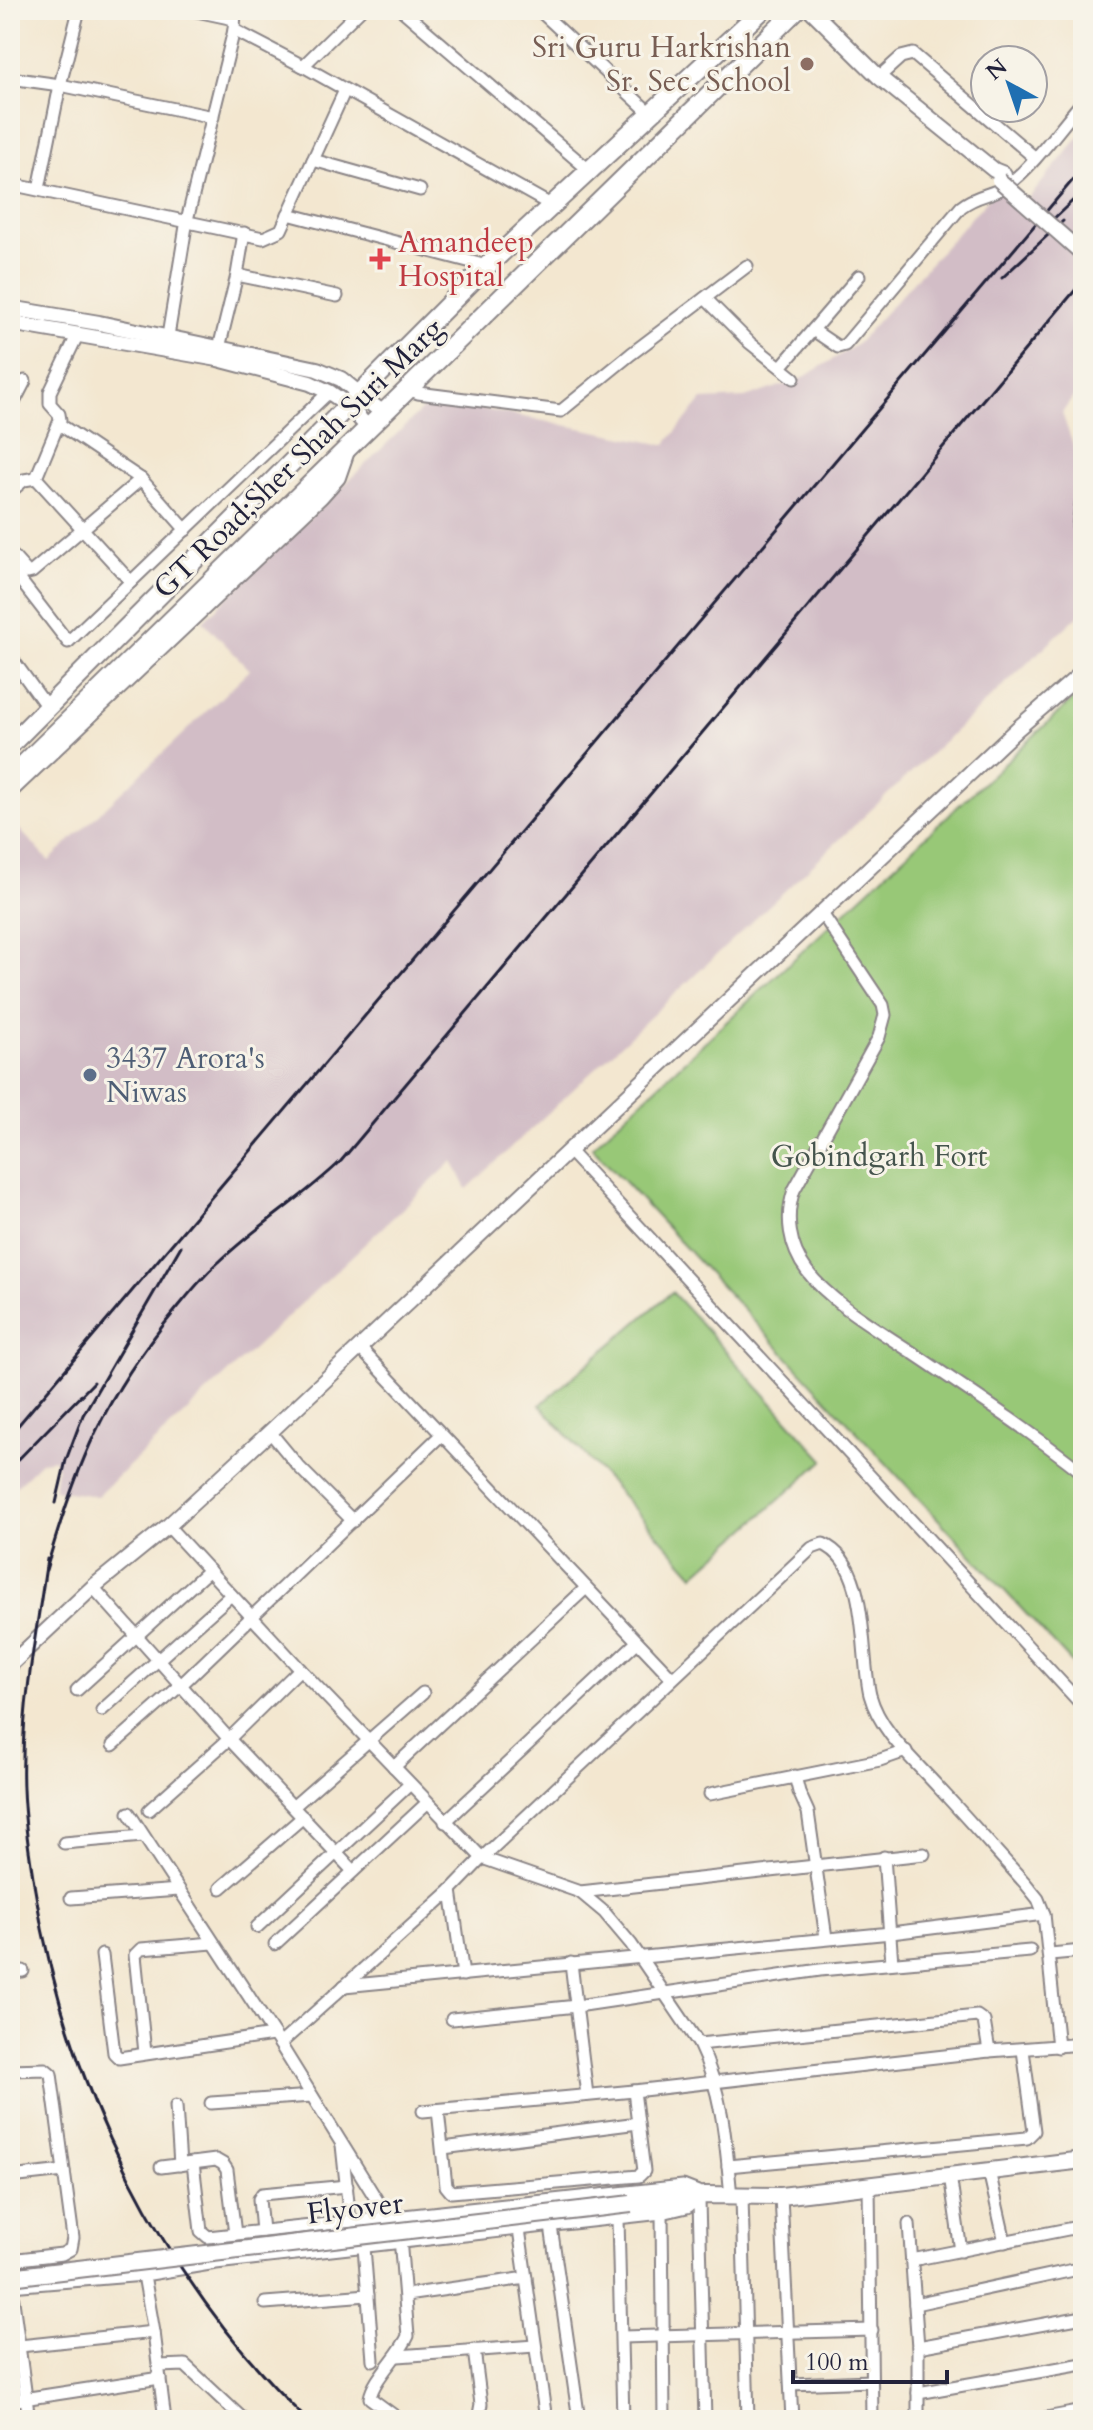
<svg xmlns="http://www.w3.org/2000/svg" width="1093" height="2430" viewBox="0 0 1093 2430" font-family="Cardo,serif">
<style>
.industrial{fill:#d2bdc6}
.green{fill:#98c877;stroke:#5d7559;stroke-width:2}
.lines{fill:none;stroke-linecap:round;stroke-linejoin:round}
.minor-casing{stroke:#8a8486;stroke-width:15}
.tertiary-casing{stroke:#8a8486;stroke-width:18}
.secondary-casing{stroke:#8a8486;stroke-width:20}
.primary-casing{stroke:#8a8486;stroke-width:22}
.minor{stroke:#fff;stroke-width:11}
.tertiary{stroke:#fff;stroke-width:14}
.secondary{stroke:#fff;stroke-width:16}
.primary{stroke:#fff;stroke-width:18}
.rail{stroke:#22223b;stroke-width:3}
.tertiary-bridge-casing{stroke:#8a8486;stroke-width:18;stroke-linecap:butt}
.secondary-bridge-casing{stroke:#8a8486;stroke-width:20;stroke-linecap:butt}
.tertiary-bridge{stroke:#fff;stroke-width:14}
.secondary-bridge{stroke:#fff;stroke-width:16}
.education-dot{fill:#8d6e63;stroke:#f7f3e8;stroke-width:3}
.health-dot{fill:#e0444e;stroke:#f7f3e8;stroke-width:3}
.service-dot{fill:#5c6f8a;stroke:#f7f3e8;stroke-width:3}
.labels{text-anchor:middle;stroke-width:6;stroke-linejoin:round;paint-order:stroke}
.education-label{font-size:30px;fill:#785e54;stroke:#f7f3e8;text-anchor:end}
.health-label{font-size:30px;fill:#be3a42;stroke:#f7f3e8;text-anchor:start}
.street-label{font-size:30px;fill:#22223b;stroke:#f7f3e8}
.service-label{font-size:30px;fill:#4e5e75;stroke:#f7f3e8;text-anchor:start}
.park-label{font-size:30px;fill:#45544d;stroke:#f7f3e8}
</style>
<rect width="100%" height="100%" fill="#f7f3e8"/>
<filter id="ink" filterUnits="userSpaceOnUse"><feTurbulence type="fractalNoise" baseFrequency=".0125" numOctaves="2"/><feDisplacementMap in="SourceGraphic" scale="16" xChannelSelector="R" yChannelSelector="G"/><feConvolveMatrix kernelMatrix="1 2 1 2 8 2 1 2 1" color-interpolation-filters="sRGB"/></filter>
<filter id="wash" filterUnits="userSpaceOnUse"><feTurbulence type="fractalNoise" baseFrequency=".006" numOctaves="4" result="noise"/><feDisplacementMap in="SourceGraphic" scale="32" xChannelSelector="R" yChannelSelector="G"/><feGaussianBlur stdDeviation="1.8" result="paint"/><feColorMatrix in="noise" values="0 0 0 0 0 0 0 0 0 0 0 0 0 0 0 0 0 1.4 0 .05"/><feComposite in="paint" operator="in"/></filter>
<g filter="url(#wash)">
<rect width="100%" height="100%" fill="#f3e7d0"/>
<path class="industrial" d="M1083 132V383L1062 413 1083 474V611L467 1189 453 1161 97 1496 54 1490 57 1469 54 1459 41 1462 10 1492V819L49 861 250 670 203 621 433 399 665 445 702 400 745 398 801 379 856 345 997 189 1020 209Z"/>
<g class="green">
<path d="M1083 690V1675L592 1147Z"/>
<path d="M672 1292 824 1460 694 1575 540 1405Z"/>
</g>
</g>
<g filter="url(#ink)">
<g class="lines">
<g class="minor-casing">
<g id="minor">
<path d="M192 10 234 19"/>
<path d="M402 10 590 171"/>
<path d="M539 10 651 114"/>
<path d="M234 30 303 66 551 205"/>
<path d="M303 66 360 10"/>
<path d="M879 77 901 57 913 54 1034 157"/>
<path d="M10 78 60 85 213 117"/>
<path d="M313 160 420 190"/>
<path d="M10 184 263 238 281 230 345 90"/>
<path d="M39 189 60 85 79 10"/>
<path d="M288 214 487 266"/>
<path d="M237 275 337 296"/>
<path d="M705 298 750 343 794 378"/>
<path d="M813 330 838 347 845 345 961 207C977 194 991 196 1006 186 1032 168 1062 125 1083 101"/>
<path d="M77 336 50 392V404L59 414 60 420 36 478 131 582"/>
<path d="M167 342 187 220 234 30 235 10"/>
<path d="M219 348 237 275 244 233"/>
<path d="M781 367 859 276"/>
<path d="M408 389 418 393 561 411 631 354 747 266"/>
<path d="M10 410 25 381"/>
<path d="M59 424 141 479"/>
<path d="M1083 490 1078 526 1083 543"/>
<path d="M10 492 24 480 36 478"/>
<path d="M10 553 28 573 32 572 141 479 186 530"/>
<path d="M10 567 68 642 329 392"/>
<path d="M10 656 47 707"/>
<path d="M823 915 883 1005 885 1015 879 1037 794 1190C785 1217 789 1247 807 1271 831 1303 880 1331 913 1353 971 1392 1029 1430 1083 1473"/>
<path d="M569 1151 1083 1706"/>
<path d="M359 1347 672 1678"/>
<path d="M270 1432 299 1467 353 1521"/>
<path d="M168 1526 300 1669 482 1858 580 1892 604 1912 631 1944 699 2044C723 2093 726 2143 731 2197"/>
<path d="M93 1587 229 1739 353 1871"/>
<path d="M77 1690 209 1570"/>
<path d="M102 1710 231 1595"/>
<path d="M113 1745 181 1685 441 1435"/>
<path d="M394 1767 586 1588"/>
<path d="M795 1776 799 1792 808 1812 826 1938"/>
<path d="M710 1794 880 1760 906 1751"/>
<path d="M294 1806 423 1693"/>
<path d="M149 1810 229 1739 300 1669"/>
<path d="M129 1813 280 2044 391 2223"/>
<path d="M445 1822 637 1642"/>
<path d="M64 1843 143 1836"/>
<path d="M884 1857 892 1963"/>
<path d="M221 1888 303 1817"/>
<path d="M451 1890 463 1975"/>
<path d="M580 1892 924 1854"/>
<path d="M71 1898 179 1890"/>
<path d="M257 1927 410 1784"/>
<path d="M275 1944 427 1803"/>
<path d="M1050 1954 1083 1951"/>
<path d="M102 1955 114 2053 119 2058 273 2035"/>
<path d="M571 1963 587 2095"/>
<path d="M10 1972 23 1971"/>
<path d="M344 1986 891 1933 1044 1914"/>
<path d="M452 2019 577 2006 820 1970 1030 1951"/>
<path d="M280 2044 451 1890 482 1858 812 1548 823 1544C870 1564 860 1655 870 1695 880 1732 914 1760 939 1788 968 1819 996 1851 1025 1883L1038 1899 1044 1914 1058 2047"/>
<path d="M699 2044 977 2016 984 2021 989 2051"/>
<path d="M145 2053 135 1955 141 1949 213 1943"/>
<path d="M10 2070 45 2069 51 2074 73 2238 71 2249 62 2254 10 2260"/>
<path d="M211 2103 312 2096"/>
<path d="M176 2106 180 2165"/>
<path d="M438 2110 446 2186 451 2192 639 2176 644 2171 634 2091"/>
<path d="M423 2111 634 2091 989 2051 1083 2044"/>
<path d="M342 2145 349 2212"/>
<path d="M443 2148 638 2123"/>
<path d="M728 2166 1027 2138 1034 2131 1023 2050"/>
<path d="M161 2167 216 2160 223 2164 227 2170 235 2234"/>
<path d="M989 2171 1005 2242"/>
<path d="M950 2175 961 2251"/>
<path d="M10 2177 64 2171"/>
<path d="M869 2185 872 2420"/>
<path d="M742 2196 748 2420"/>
<path d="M781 2196 792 2420"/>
<path d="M699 2201 705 2420"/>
<path d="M662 2213 664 2420"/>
<path d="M618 2219 623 2420"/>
<path d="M909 2224 918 2347V2420"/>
<path d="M551 2226 579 2420"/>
<path d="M519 2229 546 2420"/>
<path d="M262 2231 259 2199 262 2194 347 2186"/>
<path d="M364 2247 373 2360"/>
<path d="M912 2260 1083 2226"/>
<path d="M144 2275 216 2263 662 2213 687 2207 706 2195 683 2186 208 2237 201 2231 193 2163"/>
<path d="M10 2286 144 2275 154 2332 165 2420"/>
<path d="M11 2286 29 2420"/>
<path d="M406 2295 526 2278"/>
<path d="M265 2303 368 2295"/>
<path d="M915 2304 1083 2268"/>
<path d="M622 2337 872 2330"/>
<path d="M10 2347 154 2332"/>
<path d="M918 2347 1083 2317"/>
<path d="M474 2350 481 2404 478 2420"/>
<path d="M398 2356 535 2346"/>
<path d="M159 2366 185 2365 244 2420"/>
<path d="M791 2384 871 2381"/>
<path d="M918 2393 1083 2364"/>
<path d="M10 2401 160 2378"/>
<path d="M400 2420 370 2398C373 2379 399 2356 408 2336L400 2238"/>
<path d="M1035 2420 1083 2411"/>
</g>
</g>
<g class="tertiary-casing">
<g id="tertiary">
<path d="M811 10 879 77 994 170 1004 174"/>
<path d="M10 308 99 323 317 369 341 379 384 414"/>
<path d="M10 323 218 359 310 383 329 392 348 405 369 429"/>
<path d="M10 1665 93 1587 168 1526 270 1432 1017 729 1083 672"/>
</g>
</g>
<g class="secondary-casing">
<g id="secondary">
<path d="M10 790 320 496 337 477 346 451"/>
<path d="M631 2204 706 2195 781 2196 1083 2160"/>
</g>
</g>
<g class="primary-casing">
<g id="primary">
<path d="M10 745 487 266 762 10"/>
<path d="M10 778 796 10"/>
</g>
</g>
<use href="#minor" class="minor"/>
<use href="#tertiary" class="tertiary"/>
<use href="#secondary" class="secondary"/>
<use href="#primary" class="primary"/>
<g class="rail">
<path d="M1048 224 1083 191"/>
<path d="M1002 278 1063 221"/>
<path d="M10 1435 1083 168"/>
<path d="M10 1468 94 1382"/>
<path d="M56 1503 66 1460 83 1415 181 1246"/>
<path d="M47 1559C38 1624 24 1691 23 1757 21 1801 28 1846 35 1890 67 2089 162 2280 307 2420"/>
<path d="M46 1570C76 1466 104 1396 174 1312 189 1294 202 1277 219 1262 257 1225 303 1198 341 1161L1083 281"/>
</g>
<g class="tertiary-bridge-casing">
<path id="tertiary-bridge" d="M999 180 1083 254"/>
</g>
<g class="secondary-bridge-casing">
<path id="secondary-bridge" d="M10 2277 631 2204"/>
</g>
<use href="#tertiary-bridge" class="tertiary-bridge"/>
<use href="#secondary-bridge" class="secondary-bridge"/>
</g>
</g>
<circle class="education-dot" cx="807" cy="64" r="8"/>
<path class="health-dot" d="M376 247h8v8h8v8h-8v8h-8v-8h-8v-8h8z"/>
<circle class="service-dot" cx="90" cy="1075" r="8"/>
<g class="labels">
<g class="education-label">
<text x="791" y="57">Sri Guru Harkrishan<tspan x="791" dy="34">Sr. Sec. School</tspan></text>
</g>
<g class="health-label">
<text x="398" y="252">Amandeep<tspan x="398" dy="34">Hospital</tspan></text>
</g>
<g class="street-label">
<text transform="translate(298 458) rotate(-44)" y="10">GT Road;Sher Shah Suri Marg</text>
<text transform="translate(355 2208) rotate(-7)" y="10">Flyover</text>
</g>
<g class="service-label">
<text x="106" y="1068">3437 Arora's<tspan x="106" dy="34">Niwas</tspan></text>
</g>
<g class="park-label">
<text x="879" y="1166">Gobindgarh Fort</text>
</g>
</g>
<rect width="1093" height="2430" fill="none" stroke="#f7f3e8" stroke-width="40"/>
<g transform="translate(1009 84) rotate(320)"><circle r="38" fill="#f7f3e8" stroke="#a29fa3" stroke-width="2"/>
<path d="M0-6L14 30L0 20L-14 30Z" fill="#1f6fb2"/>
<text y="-12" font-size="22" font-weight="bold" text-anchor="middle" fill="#22223b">N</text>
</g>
<path d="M793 2370v12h154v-12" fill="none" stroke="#22223b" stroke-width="4"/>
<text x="805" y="2370" font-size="24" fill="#22223b" stroke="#f7f3e8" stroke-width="6" paint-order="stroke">100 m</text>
</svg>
